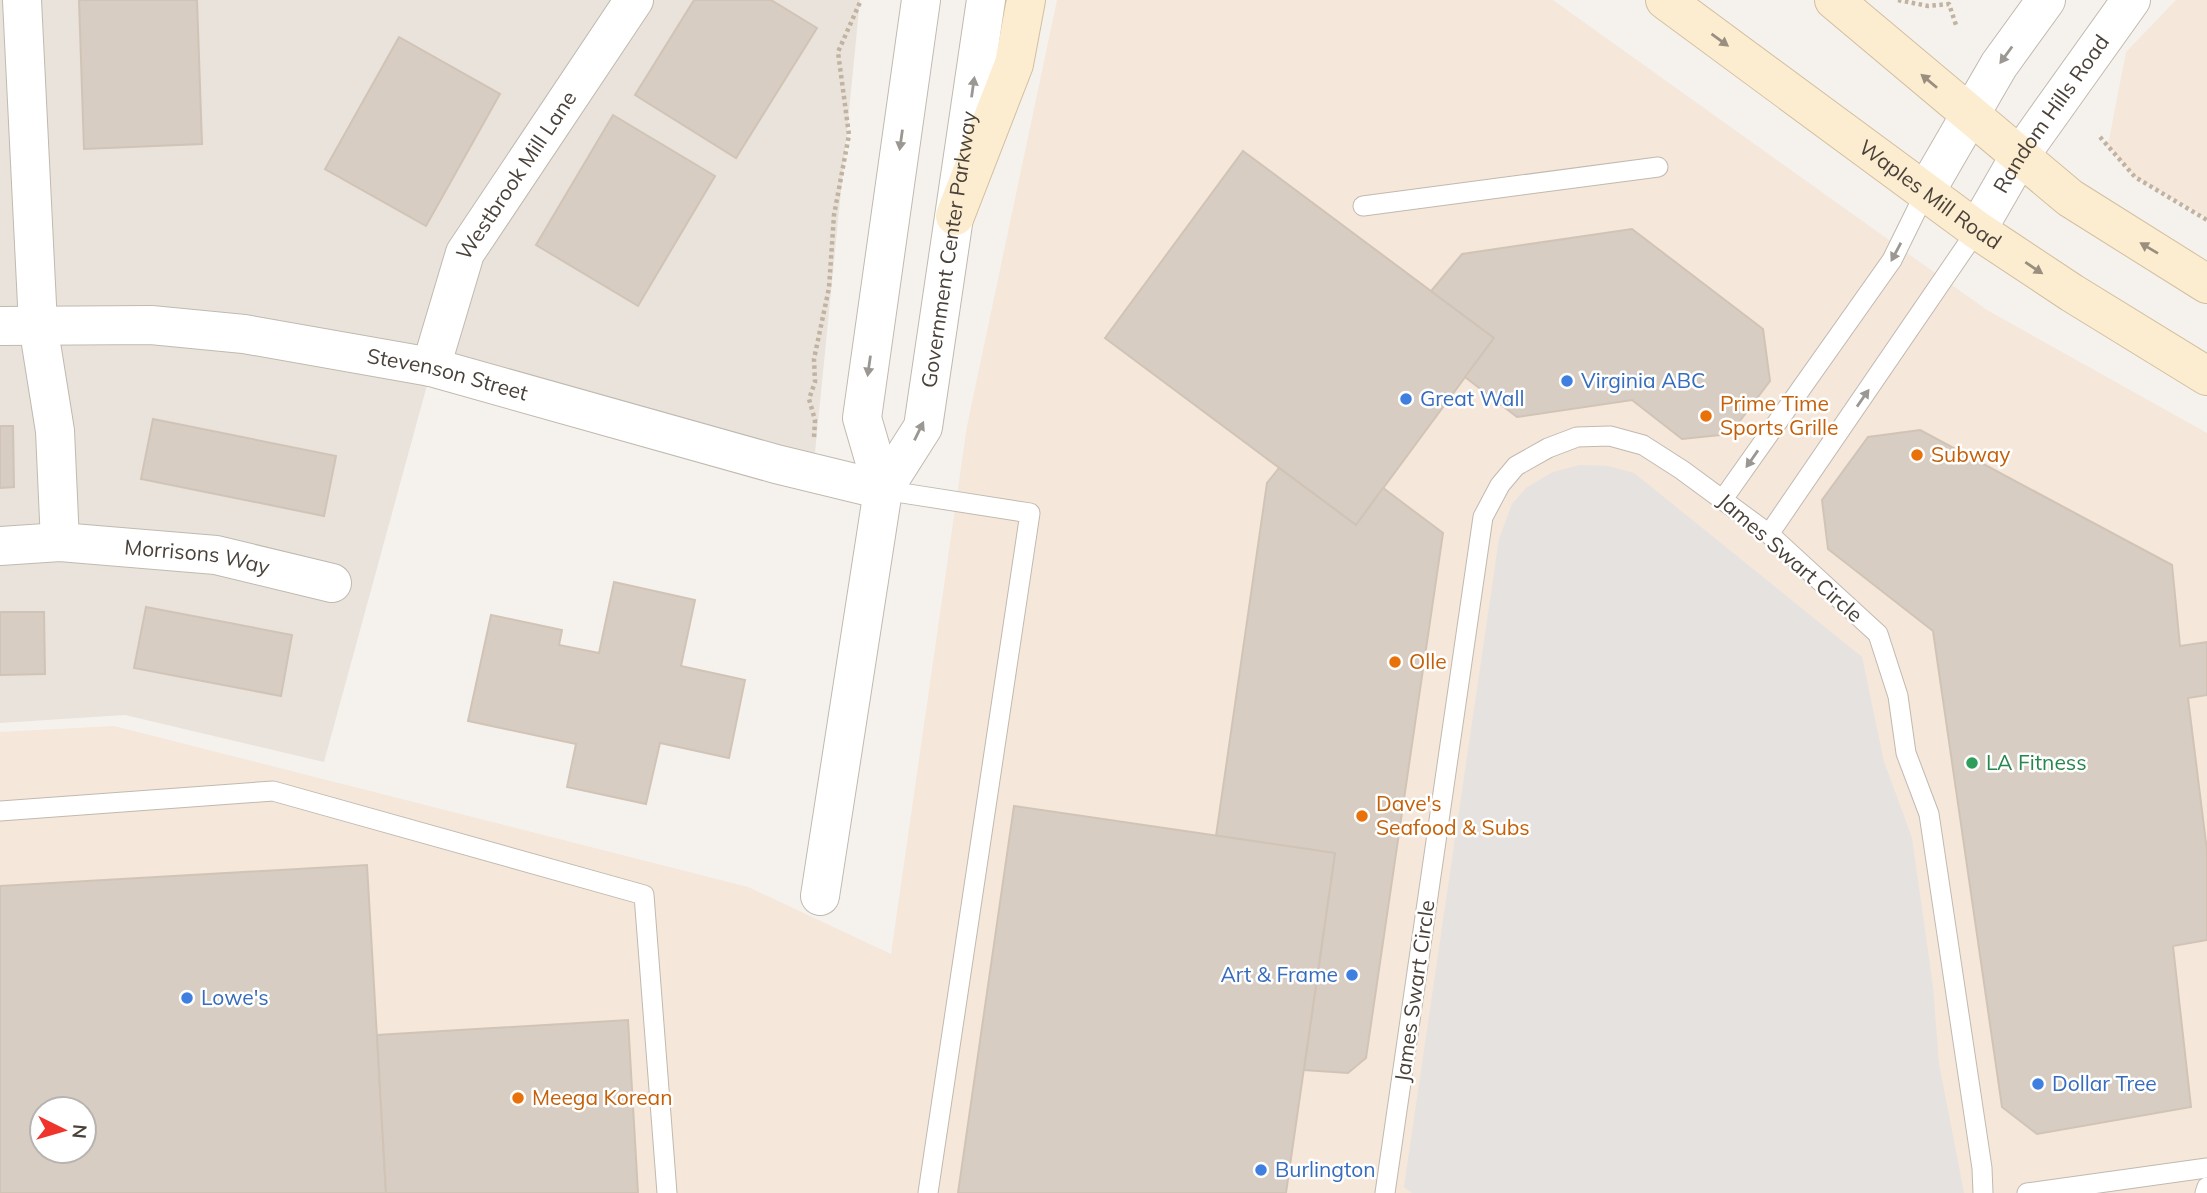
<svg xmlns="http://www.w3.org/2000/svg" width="2207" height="1193" viewBox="0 0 2207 1193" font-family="Mulish,sans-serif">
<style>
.residential{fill:#e9e3db}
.commercial{fill:#f5e7da;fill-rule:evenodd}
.parking{fill:#e5e2e0}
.building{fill:#d7cdc2;stroke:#d1c4b6;stroke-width:2;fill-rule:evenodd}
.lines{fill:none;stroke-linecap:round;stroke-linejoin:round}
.service-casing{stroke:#c1b9af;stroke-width:21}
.minor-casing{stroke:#c1b9af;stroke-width:40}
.tertiary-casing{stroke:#c1b9af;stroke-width:40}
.secondary-casing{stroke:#d2bf9f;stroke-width:40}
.path{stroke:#c2b3a1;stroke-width:4.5;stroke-dasharray:3.5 3.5;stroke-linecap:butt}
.service{stroke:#fff;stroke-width:19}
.minor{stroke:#fff;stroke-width:38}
.tertiary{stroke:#fff;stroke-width:38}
.secondary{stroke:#fcedd0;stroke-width:38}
.oneway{fill:#9a8f7e}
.oneway2{fill:#9b9793}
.shop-dot{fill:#3f7fe0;stroke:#fff;stroke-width:2.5}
.food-dot{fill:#e8710a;stroke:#fff;stroke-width:2.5}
.leisure-dot{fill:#2e9e5b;stroke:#fff;stroke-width:2.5}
.labels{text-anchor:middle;stroke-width:5;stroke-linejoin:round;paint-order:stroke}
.street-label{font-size:21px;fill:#4a423a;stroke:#fff}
.shop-label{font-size:21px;fill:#366cbe;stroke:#fff;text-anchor:start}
.food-label{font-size:21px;fill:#c56008;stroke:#fff;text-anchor:start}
.leisure-label{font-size:21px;fill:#27864d;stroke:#fff;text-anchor:start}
</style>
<rect width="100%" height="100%" fill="#f5f2ed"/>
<path class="residential" d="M0 0H860L813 473 432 367 324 762 125 715 0 723Z"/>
<g class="commercial">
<path d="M1057 0H1553L1987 310 2207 433V1193H0V732L114 726 748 887 891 954 967 426ZM42 1109H84V1151H42Z"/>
<path d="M2176 0H2207V218L2135 177 2108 145 2126 52Z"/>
</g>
<path class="parking" d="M1580 465 1608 466 1634 473 1862 657 1884 762 1912 838 1933 987 1939 1064 1964 1193H1412L1404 1187 1499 539 1512 504 1526 488 1553 472Z"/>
<g class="building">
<path d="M79 0H197L202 144 84 149Z"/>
<path d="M694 0H771L817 28 736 158 635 95Z"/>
<path d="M399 37 500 94 426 226 325 169Z"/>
<path d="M613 115 715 176 638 306 536 245Z"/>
<path d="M1243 151 1494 338 1356 525 1105 338Z"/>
<path d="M1632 229 1763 329 1770 381 1730 434 1682 439 1632 400 1517 417 1465 377 1494 338 1431 291 1462 254Z"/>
<path d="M153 419 336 456 324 516 141 479Z"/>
<path d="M0 426H13L14 487 0 488Z"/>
<path d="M1920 430 2172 565 2180 646 2207 642V695L2188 698 2207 851V940L2173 946 2191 1107 2037 1134 2002 1107 1933 631 1828 549 1822 500 1868 437Z"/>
<path d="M1279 468 1356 525 1383 488 1443 533 1366 1058 1348 1073 1304 1070 1335 853 1216 836 1267 483Z"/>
<path d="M614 582 695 600 681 666 745 680 729 758 660 743 646 804 567 787 576 744 468 721 491 615 562 630 559 645 599 653Z"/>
<path d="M146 607 292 635 281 696 134 668Z"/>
<path d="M0 612H44L45 674 0 675Z"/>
<path d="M1014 806 1335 853 1286 1193H958Z"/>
<path d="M367 865 386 1193H0V886ZM42 1109H84V1151H42Z"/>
<path d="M628 1020 638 1193H386L377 1035Z"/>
</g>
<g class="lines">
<g class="service-casing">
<g id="service">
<path d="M1363 206 1658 167"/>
<path d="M883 490 1030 513 928 1193"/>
<path d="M1723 499 1892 260 1926 191"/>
<path d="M1769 534 1977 230"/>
<path d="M0 811 273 791 644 895 667 1193"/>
<path d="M1385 1193 1483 517 1500 485 1516 466 1548 448 1577 437 1610 436 1643 445 1682 470 1769 534 1878 634 1898 696 1906 753 1929 814 1982 1168 1983 1193"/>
<path d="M2027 1193 2207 1168"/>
<path d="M2205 1193 2207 1187"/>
</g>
</g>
<g class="minor-casing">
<g id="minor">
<path d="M22 0 38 325 55 431 60 542"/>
<path id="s1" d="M0 326 151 325 244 334 431 367 776 464 883 490"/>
<path id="s2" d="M431 367 465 253 634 0"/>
<path d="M883 490 862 418 921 0"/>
<path id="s3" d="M0 546 60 542 216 555 332 583"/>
<path id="s4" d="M820 896 883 490 923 427 986 0"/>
</g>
</g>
<g class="tertiary-casing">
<g id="tertiary">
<path d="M1926 191 1999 65 2046 0"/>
<path id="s5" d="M1977 230 2019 157 2131 0"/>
</g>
</g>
<g class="secondary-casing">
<g id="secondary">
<path id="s6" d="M1665 0 1977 230 2072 293 2207 376"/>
<path d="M1834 0 2070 198 2207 284"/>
<path d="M955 216 1014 64 1026 0"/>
</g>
</g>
<g class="path">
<path d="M1898 0 1928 6 1949 4 1957 28"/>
<path d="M2100 137 2135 177 2207 220"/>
<path d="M814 437 815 420 809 399 815 382 814 359 829 288 834 215 849 135 838 52 861 0"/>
</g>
<use href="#service" class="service"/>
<use href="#minor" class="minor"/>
<use href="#tertiary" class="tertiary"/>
<use href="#secondary" class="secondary"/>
</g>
<defs><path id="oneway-solid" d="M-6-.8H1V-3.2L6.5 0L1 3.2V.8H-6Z" transform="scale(1.75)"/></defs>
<g class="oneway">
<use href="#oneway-solid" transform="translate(1720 40) rotate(36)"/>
<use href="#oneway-solid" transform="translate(1929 81) rotate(-140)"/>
<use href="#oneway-solid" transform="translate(2149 248) rotate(-149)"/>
<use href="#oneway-solid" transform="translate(2034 268) rotate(34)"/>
</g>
<g class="oneway2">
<use href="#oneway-solid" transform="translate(2006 55) rotate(126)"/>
<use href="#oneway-solid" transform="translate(973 87) rotate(-82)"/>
<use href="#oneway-solid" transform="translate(901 140) rotate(98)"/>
<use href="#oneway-solid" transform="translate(1896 252) rotate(118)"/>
<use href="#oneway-solid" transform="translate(869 366) rotate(98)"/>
<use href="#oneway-solid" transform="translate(1863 398) rotate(-55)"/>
<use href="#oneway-solid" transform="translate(919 431) rotate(-64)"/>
<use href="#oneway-solid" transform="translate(1752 459) rotate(125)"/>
</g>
<g class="shop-dot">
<circle cx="1567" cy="381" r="7"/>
<circle cx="1406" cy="399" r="7"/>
<circle cx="1352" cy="975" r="7"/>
<circle cx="187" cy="998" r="7"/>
<circle cx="2038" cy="1084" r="7"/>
<circle cx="1261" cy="1170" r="7"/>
</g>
<g class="food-dot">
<circle cx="1706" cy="416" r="7"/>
<circle cx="1917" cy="455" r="7"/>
<circle cx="1395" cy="662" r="7"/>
<circle cx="1362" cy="816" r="7"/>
<circle cx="518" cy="1098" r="7"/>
</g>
<circle class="leisure-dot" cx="1972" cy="763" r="7"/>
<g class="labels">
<g class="street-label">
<text dy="7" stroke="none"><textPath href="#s5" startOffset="138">Random Hills Road</textPath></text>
<text dy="7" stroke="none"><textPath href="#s2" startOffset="212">Westbrook Mill Lane</textPath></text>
<text dy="7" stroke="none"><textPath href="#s6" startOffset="329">Waples Mill Road</textPath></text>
<text dy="7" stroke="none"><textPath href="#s4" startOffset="665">Government Center Parkway</textPath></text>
<text dy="7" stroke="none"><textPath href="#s1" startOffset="452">Stevenson Street</textPath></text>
<text transform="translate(1790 558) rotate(41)" y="7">James Swart Circle</text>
<text dy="7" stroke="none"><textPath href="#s3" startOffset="198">Morrisons Way</textPath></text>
<text transform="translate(1415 991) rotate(-82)" y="7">James Swart Circle</text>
</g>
<g class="shop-label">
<text x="1581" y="388">Virginia ABC</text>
<text x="1420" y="406">Great Wall</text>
<text x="1338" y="982" text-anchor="end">Art &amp; Frame</text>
<text x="201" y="1005">Lowe's</text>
<text x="2052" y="1091">Dollar Tree</text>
<text x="1275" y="1177">Burlington</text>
</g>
<g class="food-label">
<text x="1720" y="411">Prime Time<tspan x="1720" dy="24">Sports Grille</tspan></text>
<text x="1931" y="462">Subway</text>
<text x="1409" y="669">Olle</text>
<text x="1376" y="811">Dave's<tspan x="1376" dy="24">Seafood &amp; Subs</tspan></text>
<text x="532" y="1105">Meega Korean</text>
</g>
<g class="leisure-label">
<text x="1986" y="770">LA Fitness</text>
</g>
</g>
<g transform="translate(63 1130) rotate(95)"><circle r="33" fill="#ffffff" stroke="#b7b3b0" stroke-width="2"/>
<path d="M0-5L12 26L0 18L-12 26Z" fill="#ee342b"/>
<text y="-10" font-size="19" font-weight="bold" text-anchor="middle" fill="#4a423a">N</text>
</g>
</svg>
